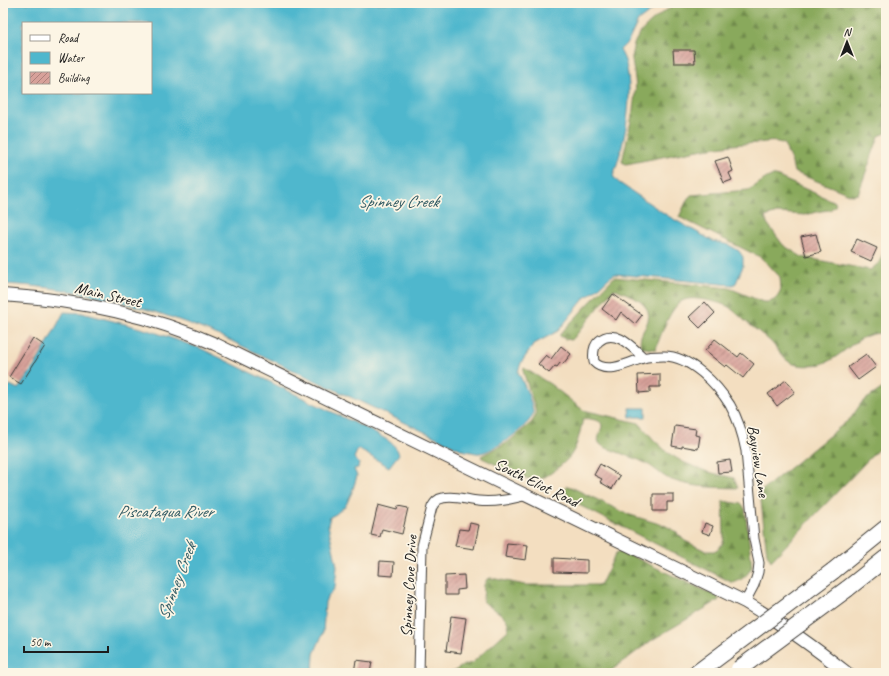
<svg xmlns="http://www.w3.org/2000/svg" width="889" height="676" viewBox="0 0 889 676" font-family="Caveat,sans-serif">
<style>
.forest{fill:url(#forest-firs);stroke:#52623c}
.water{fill:#4fb7cd;stroke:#366a74;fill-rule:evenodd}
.building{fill:url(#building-hatch)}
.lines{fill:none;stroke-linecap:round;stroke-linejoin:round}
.minor-casing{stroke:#3c3935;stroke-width:11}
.secondary-casing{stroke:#3c3935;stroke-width:14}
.motorway-casing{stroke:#3c3935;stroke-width:18}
.minor{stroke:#fff;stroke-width:9}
.secondary{stroke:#fff;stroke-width:12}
.motorway{stroke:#fff;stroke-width:16}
.motorway-bridge-casing{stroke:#3c3935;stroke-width:18;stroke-linecap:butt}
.motorway-bridge{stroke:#fff;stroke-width:16}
.labels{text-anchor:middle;stroke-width:3.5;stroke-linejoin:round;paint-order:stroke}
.street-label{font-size:16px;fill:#1c1c1c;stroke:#fcf5e5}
.water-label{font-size:17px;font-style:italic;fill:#305a63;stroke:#fcf5e5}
</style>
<defs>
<pattern id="forest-firs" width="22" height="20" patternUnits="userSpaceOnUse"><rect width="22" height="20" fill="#89a95c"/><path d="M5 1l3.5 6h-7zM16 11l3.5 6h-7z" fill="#6f894b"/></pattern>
<pattern id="building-hatch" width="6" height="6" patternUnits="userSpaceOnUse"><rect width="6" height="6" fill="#d7a19a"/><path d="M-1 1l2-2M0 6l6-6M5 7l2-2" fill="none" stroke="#ae827d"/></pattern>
</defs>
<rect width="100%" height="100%" fill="#fcf5e5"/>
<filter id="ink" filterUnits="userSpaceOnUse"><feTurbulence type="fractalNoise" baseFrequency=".025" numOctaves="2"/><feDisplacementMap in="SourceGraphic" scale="8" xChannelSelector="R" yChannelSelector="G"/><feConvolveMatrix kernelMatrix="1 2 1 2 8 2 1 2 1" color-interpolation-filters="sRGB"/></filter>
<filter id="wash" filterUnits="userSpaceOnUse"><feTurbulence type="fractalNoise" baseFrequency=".012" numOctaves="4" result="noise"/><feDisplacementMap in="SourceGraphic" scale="16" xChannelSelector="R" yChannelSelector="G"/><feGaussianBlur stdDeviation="0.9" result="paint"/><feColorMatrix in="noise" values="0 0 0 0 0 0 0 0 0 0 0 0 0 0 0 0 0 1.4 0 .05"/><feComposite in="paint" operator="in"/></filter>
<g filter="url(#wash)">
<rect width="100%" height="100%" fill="#f3dec0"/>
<g class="forest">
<path d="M676 3H886V133L879 136 858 194 852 195 794 172 792 163 784 144C776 140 767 142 757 143 713 145 670 156 626 164L622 162C627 139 633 116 635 93 637 81 633 71 632 59 630 32 658 17 676 3Z"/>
<path d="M771 176H776L835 202 836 205 830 210 821 211 805 215 777 213 765 217 767 223 783 245 802 257 870 270 879 263 886 246V334C858 328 842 362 816 365 810 366 803 366 798 365 784 363 780 351 771 342 763 334 753 328 745 321 740 316 734 311 729 307 720 302 693 296 684 300 671 305 660 336 656 349H650L641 347C639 341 641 336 643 331 645 328 647 324 648 320 653 303 627 294 616 289L613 290 572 340 565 339 560 336V334L614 277 729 288 763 302H769L774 300 778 296 781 289 780 277 767 263 760 257 679 217 688 198 691 195 748 190C757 186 763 179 771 176Z"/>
<path d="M524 368 550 384 583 410 639 423 654 440 668 453 683 462 708 472 734 478 738 488C717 487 695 488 675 481 664 478 658 471 649 465 637 458 622 454 609 449 606 448 601 446 599 443 595 435 610 423 595 420 590 419 587 418 583 419 580 431 578 445 571 455 566 462 545 480 536 480 525 481 494 463 482 458L481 456 507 443 531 423C535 418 536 413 535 408L523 371Z"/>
<path d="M886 386V441L771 561 767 554 760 492 851 418 862 402Z"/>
<path d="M567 486 571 487 627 514 666 526 675 531 685 541 706 551H714L719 548 723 543 724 537 723 501 742 504 745 509 752 567C747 576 742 580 733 583L561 496 559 493Z"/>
<path d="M621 551 718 597 719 600 652 640 608 673H451L464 665 472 663 508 630C511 614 492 611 483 601L484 585 487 579 491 578 525 585H597L600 584 602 582 616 553Z"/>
</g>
<g class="water">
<path d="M3 3H662L638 21 628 42 620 50C622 54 625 59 626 64 634 98 625 143 613 176L618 182 668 216 713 241 729 245 739 251 743 257V266L736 283 733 285 615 274 610 277 596 290 584 299 558 331 534 344 521 363 518 372C522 380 534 405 533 413 532 425 493 452 480 453 476 454 470 451 465 451L225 338C154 308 80 287 3 284ZM23 23H151V93H23Z"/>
<path d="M64 312 82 313 125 324 151 331 202 349 367 429C379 436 395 441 399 454L389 467 358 449 354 458 359 463 358 468 354 469 357 476 352 492 346 505 336 514 330 517 328 525 337 566 335 588 327 598 325 602 323 633 314 654 313 673H3V391L10 385 18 389 34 367 46 346Z"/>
<path d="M629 408H646V417H630Z"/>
</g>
<g id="blocks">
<g class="building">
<path d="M673 50H694L695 63H674Z"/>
<path d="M728 157 733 171 729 173 732 180 724 183 715 161Z"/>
<path d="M816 234 821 252 806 256 801 237Z"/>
<path d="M857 239 877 248 871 261 851 252Z"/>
<path d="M613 294 642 315 635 324 621 312 616 320 602 309Z"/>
<path d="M705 302 715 313 700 328 689 317Z"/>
<path d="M33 338 45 346 21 384 9 377Z"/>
<path d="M715 339 738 357 741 353 754 364 743 378 727 365 725 367 705 351Z"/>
<path d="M561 346 571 354 563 364 560 363 557 367 555 366 549 373 538 364 546 355 551 359Z"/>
<path d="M866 354 876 367 858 380 848 367Z"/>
<path d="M660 374V387H650V392L639 393 638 375Z"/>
<path d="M786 380 795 392 777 406 768 394Z"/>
<path d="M675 426 696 429 695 435 700 436 698 449 682 446V448L672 446Z"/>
<path d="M730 460 732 472 718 473 717 462Z"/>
<path d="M600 464 620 476 612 489 600 482 602 479 594 475Z"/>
<path d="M653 494H673V502H667V511H653Z"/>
<path d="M378 505 397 510 398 506 408 508 402 534 382 529 380 537 371 535Z"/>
<path d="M470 523 479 525 474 549 455 546 459 529 468 530Z"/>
<path d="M705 523 713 526 710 535 702 532Z"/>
<path d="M507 543 528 545 526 560 505 557Z"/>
<path d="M554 558 587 560V573L554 572Z"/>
<path d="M380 561 394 562 393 576 379 575Z"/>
<path d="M464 575 465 589 457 590V595H445V576Z"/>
<path d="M451 616 466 618 461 653 446 651Z"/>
<path d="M356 660 372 662 370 673H354Z"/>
</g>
</g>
</g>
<g filter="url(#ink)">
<use href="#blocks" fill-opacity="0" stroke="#3c3935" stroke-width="1"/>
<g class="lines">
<g class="minor-casing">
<g id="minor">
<path d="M644 358C633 348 615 327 599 341 593 346 593 355 594 362 606 375 629 363 643 358 649 356 657 356 664 356 690 356 717 384 730 405 738 419 743 435 746 451L754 539 759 563 758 572 754 585 745 602"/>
<path d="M419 673 422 546 432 507C435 502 437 499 443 498 454 495 467 500 478 501 495 503 512 499 528 495"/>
</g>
</g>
<g class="secondary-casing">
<path id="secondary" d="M3 295C76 300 148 314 215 344L745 602C781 623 814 647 847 673"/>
</g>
<g class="motorway-casing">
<g id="motorway">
<path d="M833 571 886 528"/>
<path d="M847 589 886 558"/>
<path d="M697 673 725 652"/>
</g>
</g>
<use href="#minor" class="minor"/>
<use href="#secondary" class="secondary"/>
<use href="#motorway" class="motorway"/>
<g class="motorway-bridge-casing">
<g id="motorway-bridge">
<path d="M725 652 833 571"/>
<path d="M739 669 847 589"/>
</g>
</g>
<use href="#motorway-bridge" class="motorway-bridge"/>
</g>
</g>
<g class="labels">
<g class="street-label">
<text transform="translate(108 294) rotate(13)" y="6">Main Street</text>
<text transform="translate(759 461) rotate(81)" y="6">Bayview Lane</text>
<text transform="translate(537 482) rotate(26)" y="6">South Eliot Road</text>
<text transform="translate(408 586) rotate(-87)" y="6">Spinney Cove Drive</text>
</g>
<g class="water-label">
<text x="398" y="207">Spinney Creek</text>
<text x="165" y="517">Piscataqua River</text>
<text transform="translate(176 581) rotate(-69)" y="6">Spinney Creek</text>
</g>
</g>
<rect width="889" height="676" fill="none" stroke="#fcf5e5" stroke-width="16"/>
<rect x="22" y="22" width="130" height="72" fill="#fcf5e5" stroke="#a29e95"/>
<rect x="30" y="35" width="20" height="6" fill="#ffffff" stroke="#a29e95"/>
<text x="58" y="42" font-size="12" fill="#1c1c1c">Road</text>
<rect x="30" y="52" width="20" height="12" fill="#4fb7cd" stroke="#a29e95"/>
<text x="58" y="62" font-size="12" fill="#1c1c1c">Water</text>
<rect x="30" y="72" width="20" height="12" fill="url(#building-hatch)" stroke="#a29e95"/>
<text x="58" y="82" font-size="12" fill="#1c1c1c">Building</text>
<g transform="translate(847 42)" stroke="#fcf5e5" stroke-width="3" paint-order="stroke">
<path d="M0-3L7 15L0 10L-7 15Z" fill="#1c1c1c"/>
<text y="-6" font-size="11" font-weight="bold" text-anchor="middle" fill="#1c1c1c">N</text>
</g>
<path d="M24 646v6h84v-6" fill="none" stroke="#1c1c1c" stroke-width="2"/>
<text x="30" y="646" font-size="12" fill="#1c1c1c" stroke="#fcf5e5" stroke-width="3" paint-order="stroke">50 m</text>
</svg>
